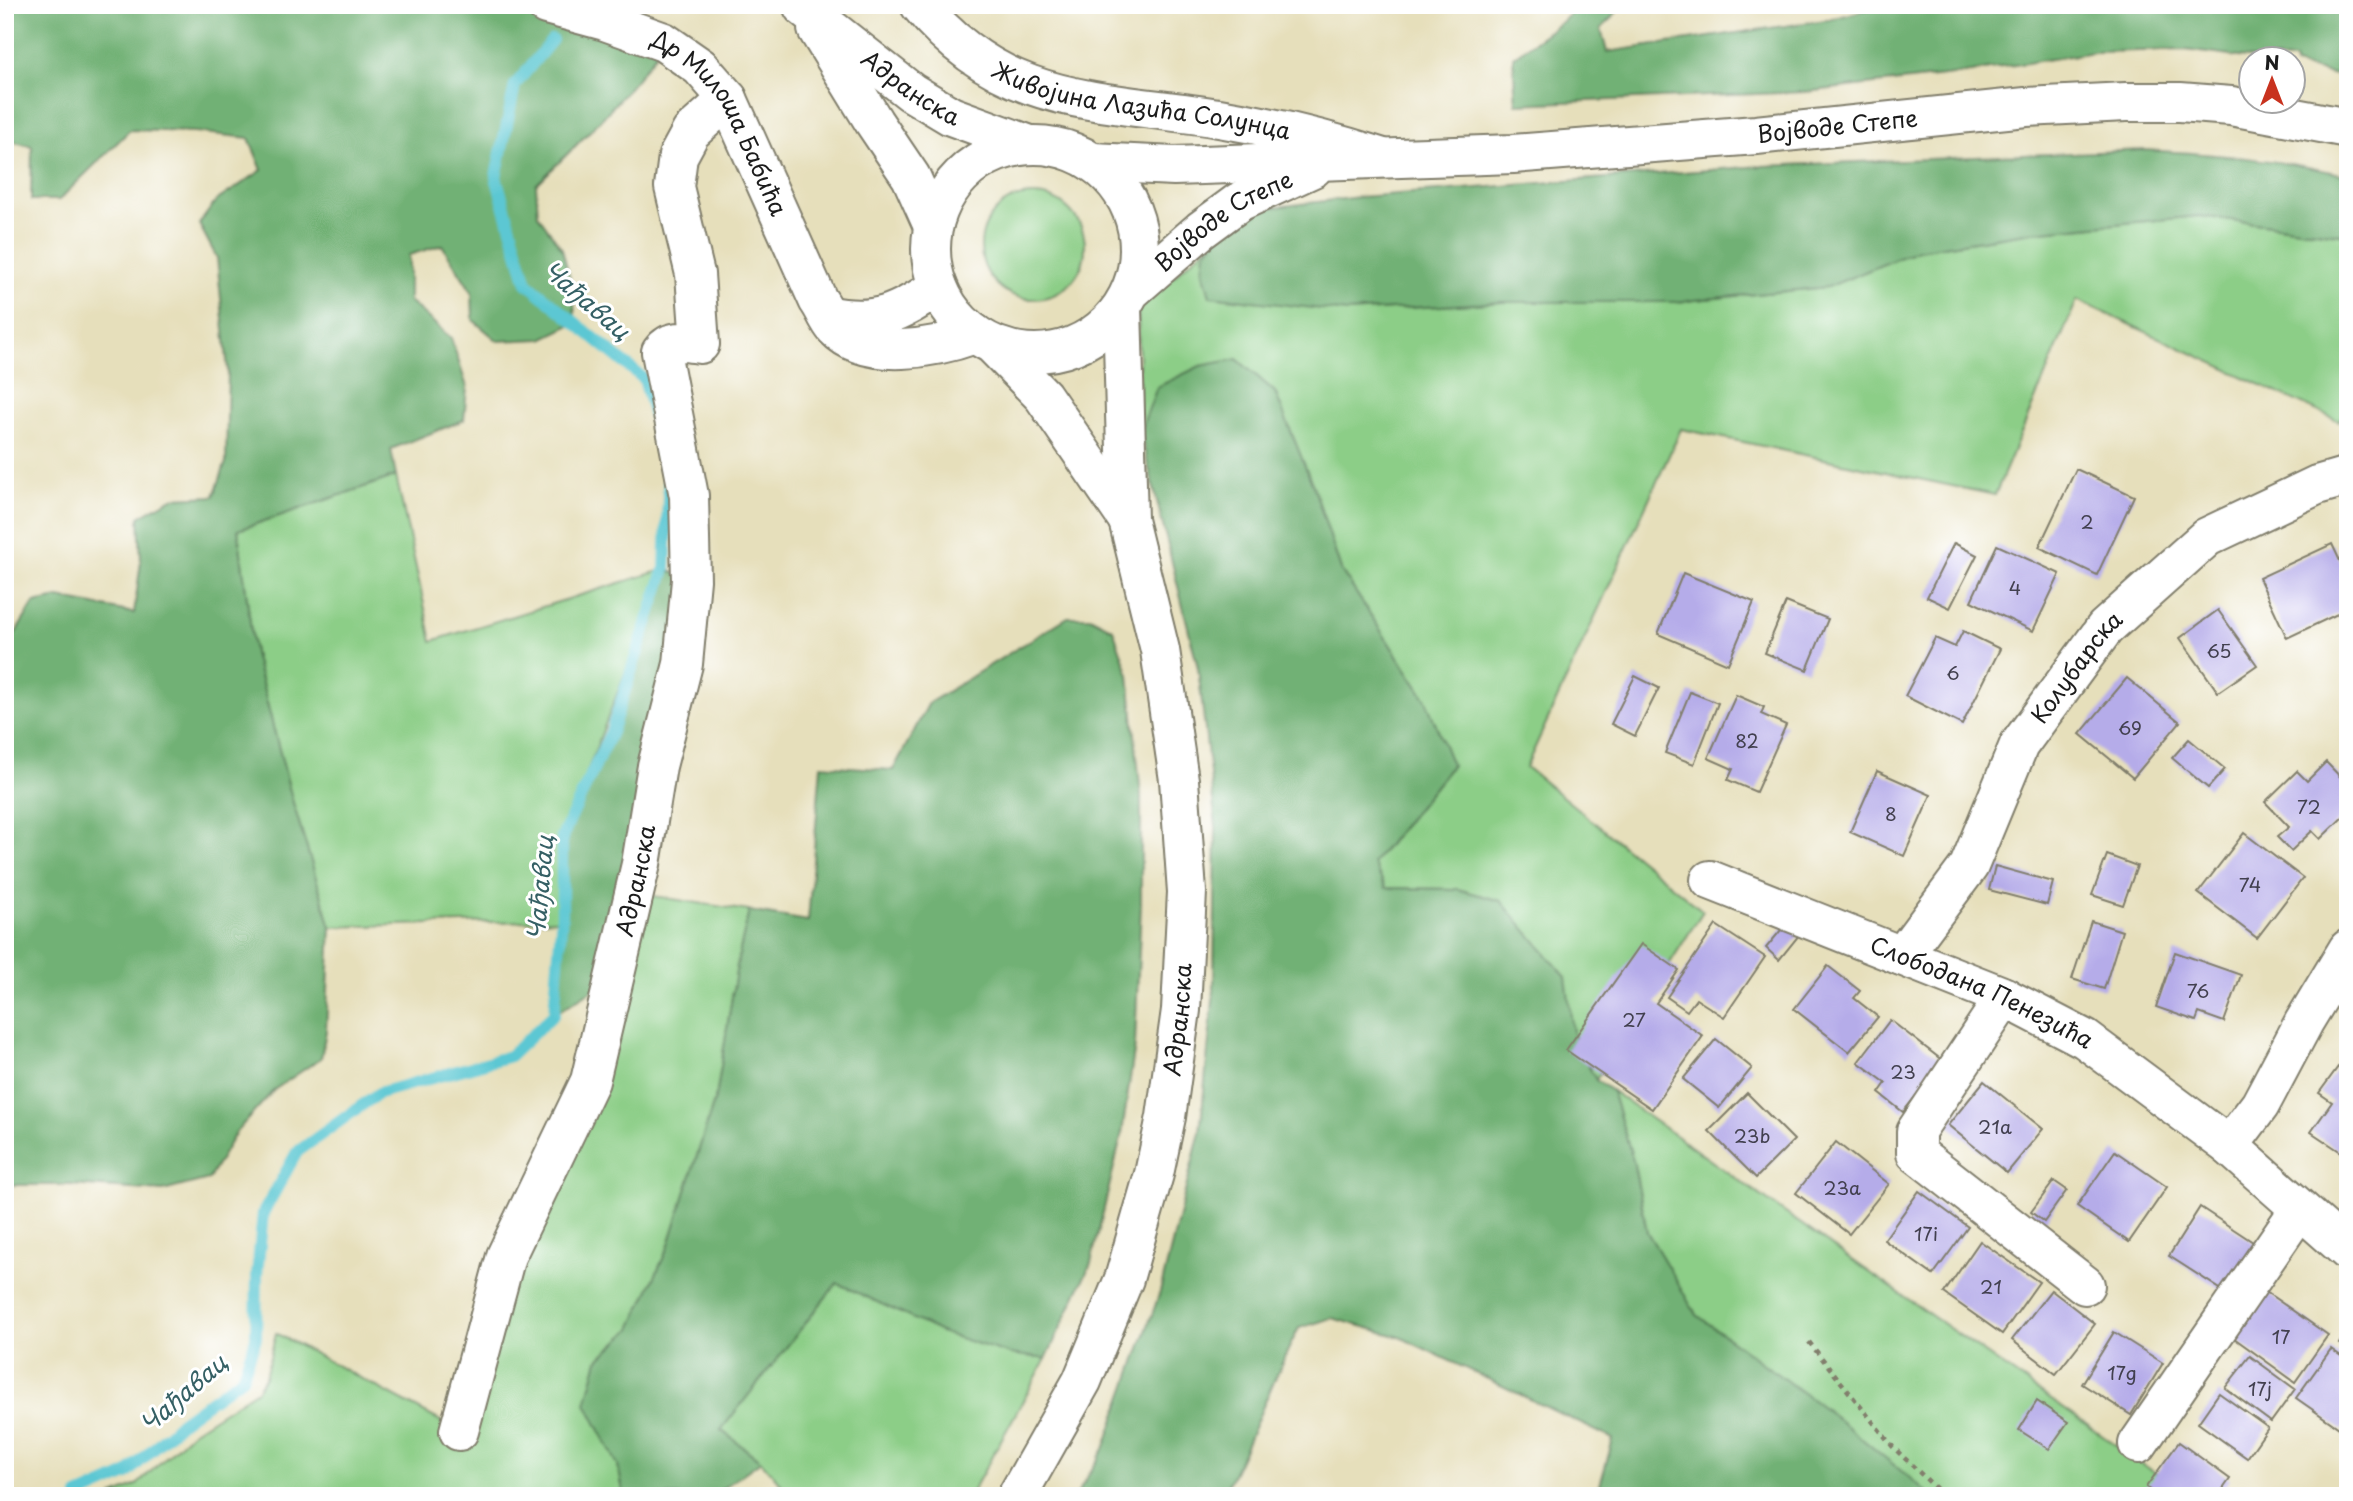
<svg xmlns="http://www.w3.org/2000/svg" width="2353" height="1501" viewBox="0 0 2353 1501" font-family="'Playpen Sans',sans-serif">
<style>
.green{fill:#8cce87;stroke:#547552;stroke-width:2}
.forest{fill:#71b174;stroke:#466648;stroke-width:2}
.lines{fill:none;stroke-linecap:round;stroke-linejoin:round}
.stream{stroke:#5bc7d3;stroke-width:12}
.building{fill:#b5ace9}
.street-casing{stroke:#817e6c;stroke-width:42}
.secondary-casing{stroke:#817e6c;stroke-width:42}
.primary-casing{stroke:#817e6c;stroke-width:42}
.path{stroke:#817e6c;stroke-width:4.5;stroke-dasharray:5 5;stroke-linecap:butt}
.street{stroke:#fff;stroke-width:38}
.secondary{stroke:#fff;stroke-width:38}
.primary{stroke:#fff;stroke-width:38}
.labels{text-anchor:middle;stroke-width:6;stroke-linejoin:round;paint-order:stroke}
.number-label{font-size:19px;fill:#42404f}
.street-label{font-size:23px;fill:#1c1c1c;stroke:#fff}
.water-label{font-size:24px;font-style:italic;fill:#356065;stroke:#fff}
</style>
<rect width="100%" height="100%" fill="#fff"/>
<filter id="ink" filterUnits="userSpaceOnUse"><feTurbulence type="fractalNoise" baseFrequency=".0143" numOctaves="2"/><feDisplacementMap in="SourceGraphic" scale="14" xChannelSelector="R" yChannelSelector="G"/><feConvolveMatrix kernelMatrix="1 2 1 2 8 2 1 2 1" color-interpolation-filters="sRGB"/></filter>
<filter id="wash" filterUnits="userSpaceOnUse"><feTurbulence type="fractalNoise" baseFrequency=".00686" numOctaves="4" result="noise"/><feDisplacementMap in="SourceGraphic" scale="28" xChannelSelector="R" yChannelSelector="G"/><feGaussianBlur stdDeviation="1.57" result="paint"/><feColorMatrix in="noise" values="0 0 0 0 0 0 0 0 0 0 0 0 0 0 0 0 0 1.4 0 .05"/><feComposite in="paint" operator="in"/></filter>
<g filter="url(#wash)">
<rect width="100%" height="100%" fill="#e6dfbb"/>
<g class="green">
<circle cx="1033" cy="247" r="52"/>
<path d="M2199 216 2348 235V410L2339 421 2077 300 1995 495 1681 429 1526 767 1703 911 1596 1080 1574 1040 1458 889 1386 888 1373 864 1452 765 1425 698 1341 570 1315 491 1275 392 1237 359 1140 432 1138 309 1228 227 1347 312 1502 302H1675L1827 287 1918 250 2032 232Z"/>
<path d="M396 476 432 641 665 569 562 837 561 920 331 927 293 803 254 653 238 530Z"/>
<path d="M634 893 749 911 738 959 717 1092 668 1248 631 1329 598 1360 587 1403 618 1465 624 1496H112L137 1485 192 1432 257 1390 265 1377 276 1333 459 1431 546 1170Z"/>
<path d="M1612 1091 1619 1096 2188 1496H1931L1697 1316 1647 1232 1633 1160Z"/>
<path d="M837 1283C906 1315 969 1349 1046 1359L970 1496H791L761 1461 721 1430Z"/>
<path d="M2313 1485 2335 1496H2294Z"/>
</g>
<g class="forest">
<path d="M10 5H546L664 42C628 95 582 140 536 185L538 215 562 249 574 294 575 323 542 339 498 341 473 320 472 292 442 245 409 255V301L451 338 467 387 464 420 391 449 396 476 238 530 254 653 293 803 331 927 326 1031 321 1058 274 1090 236 1132 209 1179 163 1191 70 1185H5V650L34 603 59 598 134 613 141 561 139 517 172 498 214 496 226 462 228 371 217 258 199 224 216 201 262 170 249 138 194 132 130 130 59 200H31L32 146 5 140V13Z"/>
<path d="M1578 5H1623L1601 29 1607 52 1832 19 1882 5H2348V78L2294 65V60L2254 59 2185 50 2094 52 1953 75 1805 92 1516 104 1513 57 1563 21Z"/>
<path d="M2145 150C2214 154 2281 159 2348 176V235L2199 216 2032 232 1918 250 1828 287 1675 302H1502L1347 312 1210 296 1203 271 1205 252 1228 227 1259 209 1359 197 1761 166Z"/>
<path d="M1237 359 1275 392 1315 491 1341 570 1425 698 1452 765 1373 863 1386 888 1458 889 1501 901 1566 977 1574 1040 1596 1080 1612 1091 1633 1160 1647 1232 1697 1315 1829 1412 1932 1496H1597L1613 1439 1400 1337 1332 1318 1299 1328C1270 1383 1251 1442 1222 1496H1076L1104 1449 1160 1292 1200 1132 1214 990 1216 827 1198 668 1140 432 1157 387 1200 366Z"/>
<path d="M665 569 691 580 615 976 554 1014 562 914V837L611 732Z"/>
<path d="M1068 617H1090L1113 629 1129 675 1141 796V903L1135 1045 1122 1133 1091 1263 1046 1359 1010 1354 943 1333 837 1283 721 1430 761 1461 712 1496H624L618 1465 586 1404 598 1360 631 1329 668 1248 717 1092 738 959 749 911 808 921 821 765 893 770 929 703Z"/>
</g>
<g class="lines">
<g class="stream">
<path d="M552 40 515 85 496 177 527 283 644 379 658 431"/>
<path d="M78 1496 127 1474 181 1422 242 1378 256 1338 257 1275 263 1213 297 1152 379 1093 510 1056 554 1014 562 914V837L611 732 665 569 669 476"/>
</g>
</g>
<g id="blocks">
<g class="building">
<path d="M2076 469 2134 496 2097 575 2039 547Z"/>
<path d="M1954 543 1977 555 1950 608 1927 597Z"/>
<path d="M2332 544 2348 578V609L2287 638 2259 578Z"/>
<path d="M1997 545 2060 574 2033 631 1971 601Z"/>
<path d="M1683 573 1754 602 1728 664 1658 634Z"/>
<path d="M1786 602 1828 619 1807 670 1765 653Z"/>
<path d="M2218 610 2257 665 2218 692 2180 638Z"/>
<path d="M1963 631 2000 649 1962 725 1905 696 1935 638 1955 647Z"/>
<path d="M1635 676 1659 688 1635 736 1611 724Z"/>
<path d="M2127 678 2180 722 2133 778 2080 734Z"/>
<path d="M1690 692 1718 703 1694 764 1665 753Z"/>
<path d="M1736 695 1764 707 1761 714 1786 725 1756 792 1728 780 1733 769 1708 758Z"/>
<path d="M2189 739 2225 769 2208 788 2172 758Z"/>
<path d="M2326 762 2348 785V812L2320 839 2312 831 2291 851 2277 837 2289 827 2265 802 2297 771 2307 781Z"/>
<path d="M1877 771 1931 795 1904 856 1850 832Z"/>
<path d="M2244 833 2303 878 2257 938 2198 893Z"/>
<path d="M2107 855 2137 866 2123 905 2092 895Z"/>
<path d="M1995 866 2053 882 2047 905 1989 890Z"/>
<path d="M1791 918 1804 929 1779 960 1766 948Z"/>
<path d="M2091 921 2122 931 2104 989 2072 979Z"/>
<path d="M1716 925 1765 957 1724 1017 1696 999 1687 1011 1667 997Z"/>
<path d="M1641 944 1679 970 1656 1003 1703 1036 1652 1109 1566 1050Z"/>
<path d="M2175 952 2241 975 2224 1022 2199 1013 2196 1021 2156 1007Z"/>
<path d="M1828 966 1860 991 1854 998 1878 1017 1849 1052 1794 1009Z"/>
<path d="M1890 1020 1943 1061 1903 1112 1879 1093 1886 1083 1858 1062Z"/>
<path d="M1716 1039 1752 1068 1719 1108 1683 1079Z"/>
<path d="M2338 1067 2348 1075V1149L2344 1154 2311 1132 2332 1102 2319 1093Z"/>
<path d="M1984 1081 2043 1129 2007 1173 1948 1125Z"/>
<path d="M1747 1093 1794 1140 1756 1178 1709 1131Z"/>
<path d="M1836 1142 1889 1184 1849 1234 1796 1193Z"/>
<path d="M2115 1151 2167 1187 2129 1242 2077 1206Z"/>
<path d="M2054 1181 2067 1190 2044 1222 2031 1212Z"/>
<path d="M1919 1191 1968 1227 1933 1275 1884 1240Z"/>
<path d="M2200 1207 2259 1246 2228 1294 2169 1256Z"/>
<path d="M1980 1241 2039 1282 2002 1334 1944 1293Z"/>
<path d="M2051 1290 2095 1324 2056 1374 2012 1340Z"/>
<path d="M2266 1292 2328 1335 2295 1382 2234 1338Z"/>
<path d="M2348 1329V1349L2339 1344Z"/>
<path d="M2114 1332 2163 1363 2131 1415 2082 1384Z"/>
<path d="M2331 1349 2348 1361V1421L2342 1430 2296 1398Z"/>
<path d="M2250 1356 2295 1389 2271 1422 2225 1388Z"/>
<path d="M2219 1393 2268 1428 2247 1458 2198 1423Z"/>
<path d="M2037 1401 2068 1422 2049 1449 2019 1430Z"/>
<path d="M2179 1442 2230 1479 2218 1496H2157L2146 1487Z"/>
<path d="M2348 1480V1495L2341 1491Z"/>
</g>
</g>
</g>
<g filter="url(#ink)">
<use href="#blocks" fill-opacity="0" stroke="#817e6c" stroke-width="2"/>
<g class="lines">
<g class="street-casing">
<g id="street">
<path id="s1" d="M546 5 605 21 664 42 700 67 728 99 818 300C824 308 828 320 835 328 867 362 936 348 975 334"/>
<path id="s2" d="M920 5C1004 108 1101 99 1219 118 1274 127 1327 140 1380 157"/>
<path d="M827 315C876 326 899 313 938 287"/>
<path id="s3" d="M1710 880 2000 995 2085 1039 2229 1146 2348 1251"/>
<path id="s4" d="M1902 956 1969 866 2019 745 2105 628 2207 537 2317 485 2348 476"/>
<path d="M2005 997 1916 1131V1153L2085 1285"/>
<path d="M2229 1146 2260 1105 2304 1022 2348 949"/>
<path id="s5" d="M459 1431 506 1256 590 1081 641 864 657 766 683 664 691 580 689 496 661 352C671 338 685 342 700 344L695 274 674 187 678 156 691 132 728 99"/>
<path d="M2138 1444 2299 1210"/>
</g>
</g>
<g class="secondary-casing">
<g id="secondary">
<path id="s6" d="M1092 162 1174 166 1513 154 1756 135 2026 107 2126 102H2180L2231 106 2348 128"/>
<path id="s7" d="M1131 291 1201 230 1239 202 1313 168"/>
</g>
</g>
<g class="primary-casing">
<g id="primary">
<path id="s8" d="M803 7 911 92 951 116 1030 145"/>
<path d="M817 29 874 122 911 177 933 226"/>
<circle cx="1035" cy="249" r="104"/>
<path d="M993 345 1043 396 1128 520"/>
<path id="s9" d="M1017 1496 1082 1381 1124 1279 1154 1174 1166 1117 1181 1010 1187 892 1179 780 1160 650 1128 520 1122 307"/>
</g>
</g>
<path class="path" d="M1809 1342 1893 1447 1944 1496"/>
<use href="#street" class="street"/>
<use href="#secondary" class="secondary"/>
<use href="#primary" class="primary"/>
</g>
</g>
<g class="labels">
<g class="number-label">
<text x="2087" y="529">2</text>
<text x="2015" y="595">4</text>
<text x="2219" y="658">65</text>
<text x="1953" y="680">6</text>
<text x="2130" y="735">69</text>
<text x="1747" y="748">82</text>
<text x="2309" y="814">72</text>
<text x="1891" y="821">8</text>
<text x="2250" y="892">74</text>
<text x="2198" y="998">76</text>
<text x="1634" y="1027">27</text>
<text x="1903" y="1079">23</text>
<text x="1995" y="1134">21a</text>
<text x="1752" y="1143">23b</text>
<text x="1842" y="1195">23a</text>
<text x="1926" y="1241">17i</text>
<text x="1991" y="1294">21</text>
<text x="2281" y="1344">17</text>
<text x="2122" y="1380">17g</text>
<text x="2260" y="1396">17j</text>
</g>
<g class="street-label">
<text dy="8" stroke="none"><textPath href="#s8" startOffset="135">Адранска</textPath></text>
<text dy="8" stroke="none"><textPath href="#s2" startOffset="250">Живојина Лазића Солунца</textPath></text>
<text dy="8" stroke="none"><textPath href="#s6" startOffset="747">Војводе Степе</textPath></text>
<text dy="8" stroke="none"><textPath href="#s1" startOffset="224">Др Милоша Бабића</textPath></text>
<text dy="8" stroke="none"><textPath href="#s7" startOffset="117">Војводе Степе</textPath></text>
<text dy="8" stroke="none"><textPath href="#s4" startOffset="340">Колубарска</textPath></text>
<text dy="8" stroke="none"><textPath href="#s5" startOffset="581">Адранска</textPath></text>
<text dy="8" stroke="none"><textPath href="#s3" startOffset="294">Слободана Пенезића</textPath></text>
<text dy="8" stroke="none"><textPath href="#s9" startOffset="508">Адранска</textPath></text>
</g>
<g class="water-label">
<text transform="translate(586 301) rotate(41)" y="8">Чађавац</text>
<text transform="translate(541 888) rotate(-85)" y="8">Чађавац</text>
<text transform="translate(184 1394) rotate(-41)" y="8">Чађавац</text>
</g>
</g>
<rect width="2353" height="1501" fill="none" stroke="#fff" stroke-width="28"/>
<g transform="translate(2272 80)"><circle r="33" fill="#ffffff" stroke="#a4a4a4" stroke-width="2"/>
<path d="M0-5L12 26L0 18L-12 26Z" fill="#c8321e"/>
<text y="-10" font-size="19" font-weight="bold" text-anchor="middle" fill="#1c1c1c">N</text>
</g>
</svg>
